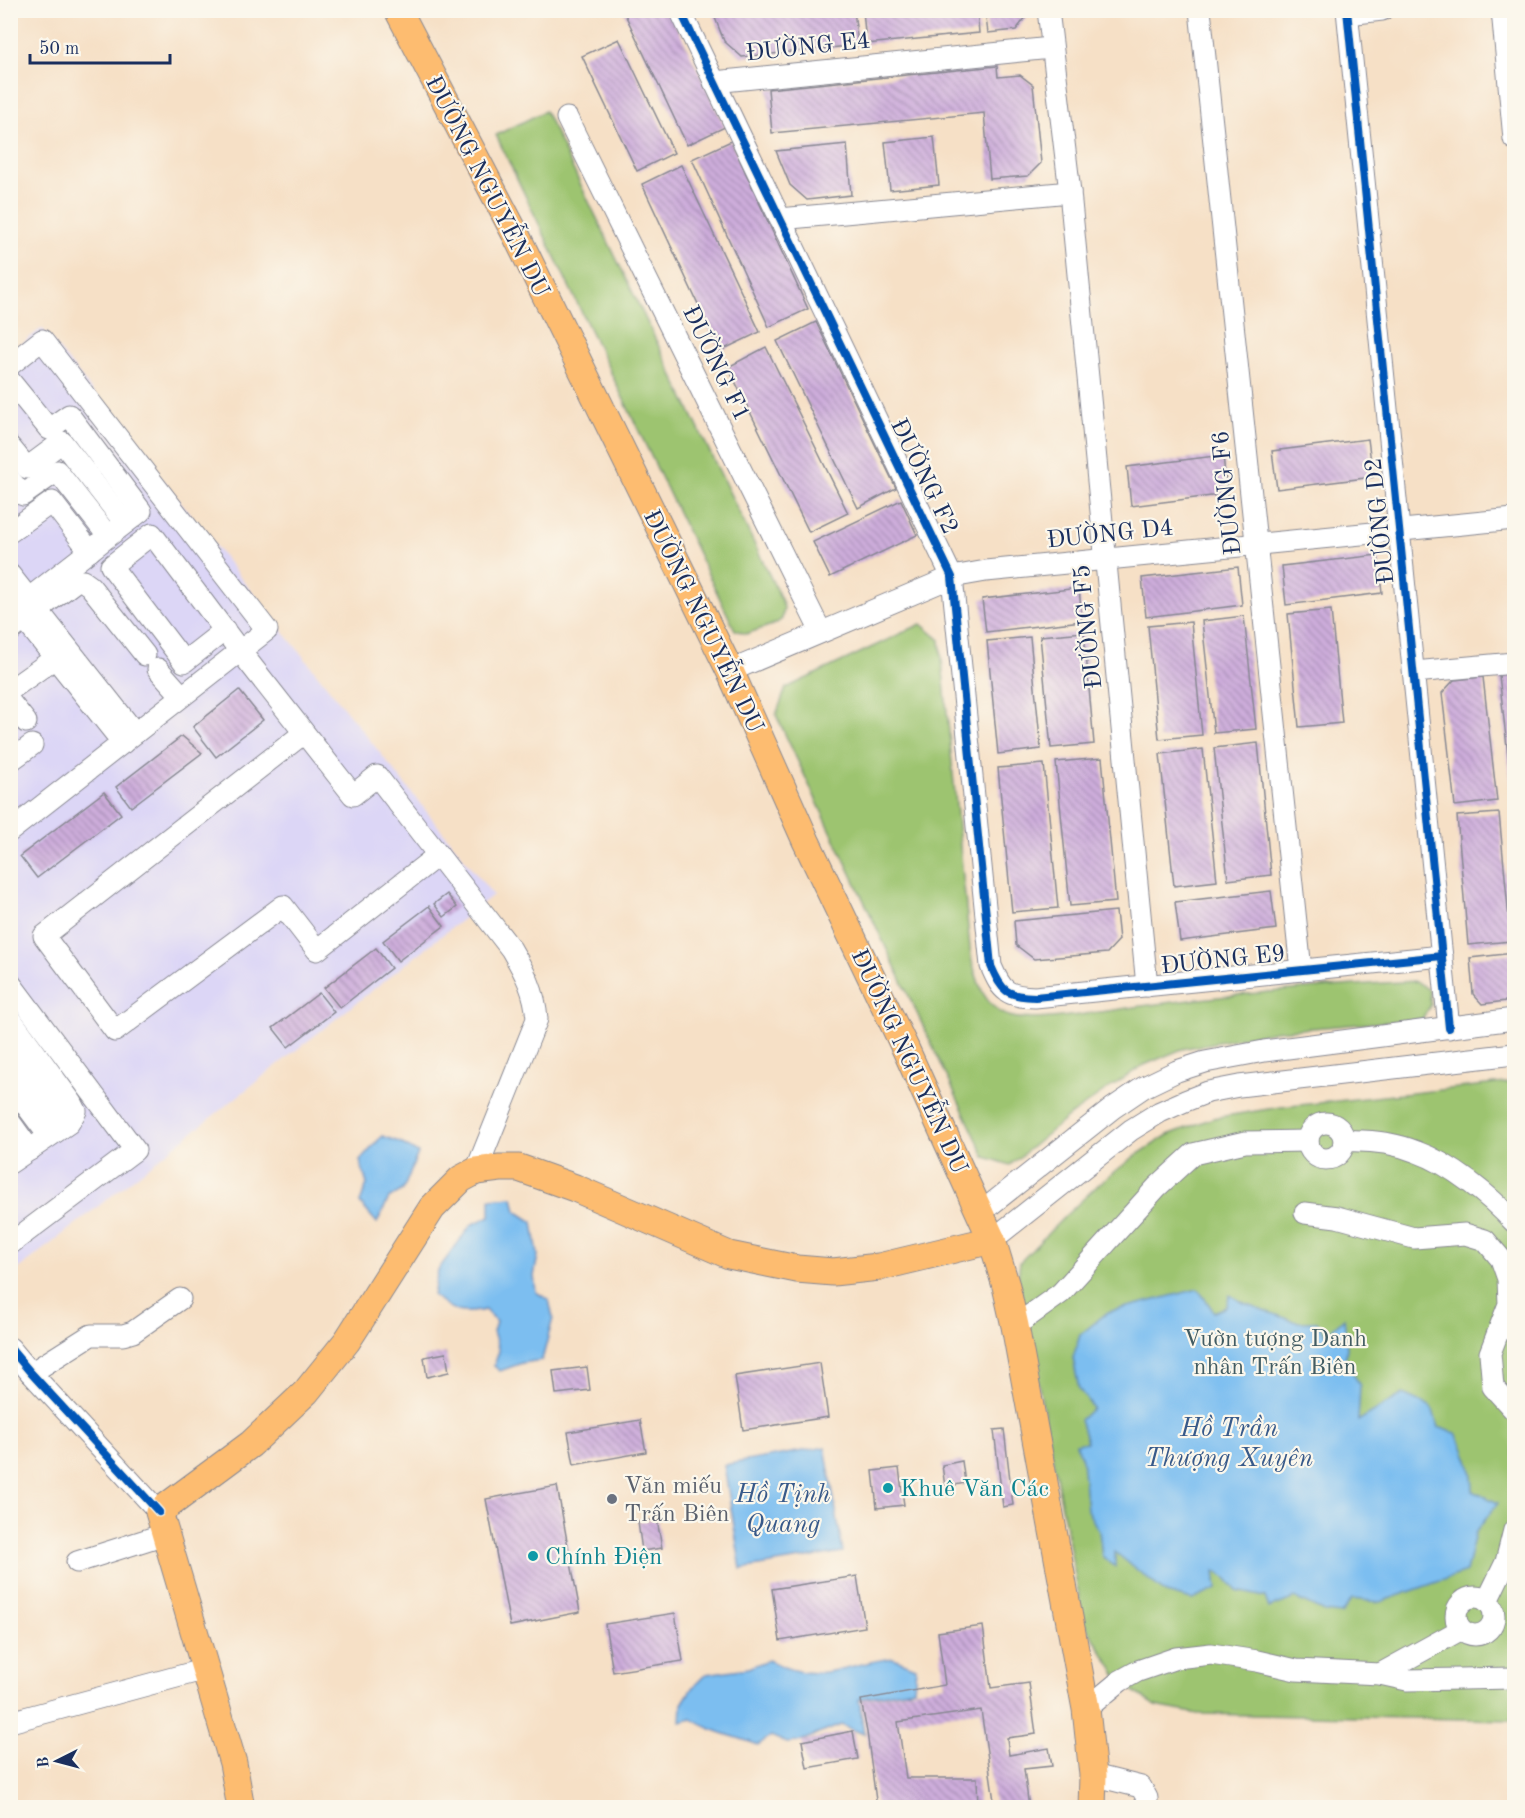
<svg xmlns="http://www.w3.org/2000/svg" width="1525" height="1818" viewBox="0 0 1525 1818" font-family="'Old Standard TT',serif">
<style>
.built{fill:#dcd6f6}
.green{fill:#9dc46f;stroke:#5c7a66;stroke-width:1.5}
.water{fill:#7bbef0;stroke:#4b76a7;stroke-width:1.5}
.building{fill:url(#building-back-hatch)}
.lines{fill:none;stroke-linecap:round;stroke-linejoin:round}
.minor-casing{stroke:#888892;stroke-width:23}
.major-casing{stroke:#888892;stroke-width:29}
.minor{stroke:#fff;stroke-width:21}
.major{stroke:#fdbc70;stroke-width:27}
.cycleway-casing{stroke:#fbf7ec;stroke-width:11}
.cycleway{stroke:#0057b8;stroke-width:8}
.culture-dot{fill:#0f9aa8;stroke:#fbf7ec;stroke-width:2}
.worship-dot{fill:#6b7280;stroke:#fbf7ec;stroke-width:2}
.labels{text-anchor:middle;stroke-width:4.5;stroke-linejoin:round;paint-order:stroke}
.street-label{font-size:24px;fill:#1b2f5e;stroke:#fbf7ec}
.park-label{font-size:24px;fill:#425c63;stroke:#fbf7ec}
.worship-label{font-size:24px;fill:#5b616d;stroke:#fbf7ec;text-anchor:start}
.culture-label{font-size:24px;fill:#0d838f;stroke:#fbf7ec;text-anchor:start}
.water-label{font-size:26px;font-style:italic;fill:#385a8a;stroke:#fbf7ec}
</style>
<defs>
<pattern id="building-back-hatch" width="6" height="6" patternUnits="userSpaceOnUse" patternTransform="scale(1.5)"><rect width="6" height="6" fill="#ceaddb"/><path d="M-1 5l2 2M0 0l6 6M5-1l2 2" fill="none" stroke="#a68db5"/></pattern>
</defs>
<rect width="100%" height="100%" fill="#fbf7ec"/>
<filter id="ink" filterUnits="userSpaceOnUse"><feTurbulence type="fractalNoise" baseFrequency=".0167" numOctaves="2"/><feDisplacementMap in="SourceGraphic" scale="12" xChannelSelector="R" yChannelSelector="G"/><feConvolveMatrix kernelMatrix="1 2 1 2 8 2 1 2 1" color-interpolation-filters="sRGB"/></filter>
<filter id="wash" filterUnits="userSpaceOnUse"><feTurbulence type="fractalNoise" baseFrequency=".008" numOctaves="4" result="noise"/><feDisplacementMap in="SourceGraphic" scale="24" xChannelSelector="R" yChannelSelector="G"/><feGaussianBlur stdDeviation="1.35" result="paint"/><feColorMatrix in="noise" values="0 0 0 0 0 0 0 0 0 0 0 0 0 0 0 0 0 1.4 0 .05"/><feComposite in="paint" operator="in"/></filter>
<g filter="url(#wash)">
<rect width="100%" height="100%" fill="#f6e0c6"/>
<path class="built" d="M42 328 493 895 11 1275 10 353Z"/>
<g class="green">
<path d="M545 111 781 599 784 608 782 619 775 624 746 634 735 630 496 135Z"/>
<path d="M921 624 940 640 971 958C978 981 982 1004 1006 1015 1032 1027 1131 1006 1165 1003 1248 993 1332 986 1416 981L1429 990 1431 1005 1422 1019 1276 1031 1182 1049 1142 1066 1105 1091 1068 1117 1010 1165 985 1157 776 715 786 688Z"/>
<path d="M1514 1082V1720L1198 1714 1155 1706 1120 1681 1084 1622 1018 1277 1020 1262 1064 1217 1099 1184 1135 1156 1168 1135 1213 1118 1281 1107Z"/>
</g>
<g class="water">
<path d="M382 1136 399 1142 418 1153 403 1190 389 1198 377 1223 360 1203 367 1184 360 1161Z"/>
<path d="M513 1197 516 1211 533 1222 538 1255 534 1276 536 1292 549 1300 553 1318 542 1360 522 1363 500 1371 494 1366 499 1351 493 1332 496 1322 485 1310C459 1315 453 1312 433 1295L438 1270 471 1225 490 1216V1199Z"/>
<path d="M1198 1289 1214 1312 1226 1307 1230 1295 1244 1303 1296 1322H1317L1326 1335 1344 1318 1347 1348 1345 1359 1360 1386 1358 1421 1403 1394 1432 1407 1438 1427 1456 1433C1466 1452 1473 1469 1473 1491L1498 1503 1475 1533 1466 1572 1380 1602 1352 1599 1341 1614 1324 1612 1295 1598 1269 1608 1265 1597 1237 1591 1227 1579 1215 1571 1217 1589 1192 1600 1166 1593 1115 1552V1567L1102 1556 1099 1531 1087 1510 1082 1459 1076 1444 1087 1442 1080 1420 1093 1408 1079 1389 1073 1358 1080 1335 1108 1312Z"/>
<path d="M825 1447 843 1552 741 1569 724 1465Z"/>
<path d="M893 1658 916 1667 914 1689 859 1699 864 1734 841 1725 798 1742 787 1743 771 1736 758 1745C736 1736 713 1733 692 1719L681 1722 682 1704 692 1688 706 1674 748 1668 768 1660C818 1687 843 1664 893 1658Z"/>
</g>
<g id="blocks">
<g class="building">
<path d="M623 10H669L725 127 687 145Z"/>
<path d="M712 10H854L858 45 742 57 724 41Z"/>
<path d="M863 10H977L979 33 866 44Z"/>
<path d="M985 10H1025L1026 17 1016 30 988 33Z"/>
<path d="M619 39 674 153 637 171 582 56Z"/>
<path d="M997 66 998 77 1020 75 1033 85 1041 163 1028 176 990 179 984 113 772 133 768 89Z"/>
<path d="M934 137 939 185 890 190 885 142Z"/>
<path d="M731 141 808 309 769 327 692 159Z"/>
<path d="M847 144 851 195 807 200 790 185 776 151Z"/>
<path d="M681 165 760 332 720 351 642 184Z"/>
<path d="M816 322 896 488 858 508 777 341Z"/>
<path d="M766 347 848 513 809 532 728 367Z"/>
<path d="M1368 439 1373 477 1277 489 1272 451Z"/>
<path d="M1223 455 1227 494 1131 506 1127 467Z"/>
<path d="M901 500 917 535 830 577 813 542Z"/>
<path d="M1378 555 1382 593 1286 605 1282 566Z"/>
<path d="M1238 567 1242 605 1146 617 1142 578Z"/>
<path d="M1079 588 1082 621 986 632 982 599Z"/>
<path d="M1331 610 1342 723 1299 727 1288 614Z"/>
<path d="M1244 616 1256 729 1214 733 1202 621Z"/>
<path d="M1191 622 1202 735 1159 739 1148 626Z"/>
<path d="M1084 632 1094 744 1051 748 1040 636Z"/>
<path d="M1030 637 1041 749 998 754 987 641Z"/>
<path d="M1514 673V801H1513L1499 675Z"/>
<path d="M1483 677 1497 801 1455 806 1442 693 1454 680Z"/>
<path d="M239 690 263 720 216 757 193 727Z"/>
<path d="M182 736 202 753 131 807 116 787Z"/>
<path d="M1258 743 1271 875 1228 880 1214 748Z"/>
<path d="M1203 749 1217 881 1174 886 1160 754Z"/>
<path d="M1102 758 1116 902 1070 906 1056 762Z"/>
<path d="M1044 764 1058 908 1012 912 998 768Z"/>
<path d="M104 792 121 814 37 878 20 856Z"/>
<path d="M1499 813 1511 941 1468 945 1457 816Z"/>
<path d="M1271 891 1276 929 1180 941 1175 902Z"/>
<path d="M447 894 457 907 444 917 434 904Z"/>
<path d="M429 906 444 926 398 961 383 941Z"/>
<path d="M1116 911 1119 940 1107 953 1034 959 1016 945 1014 921Z"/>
<path d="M376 948 391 968 340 1008 324 988Z"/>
<path d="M1514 953V1000L1482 1004 1473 994 1470 958Z"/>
<path d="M319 993 334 1012 288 1047 273 1028Z"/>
<path d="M446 1353 449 1372 427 1377 424 1357Z"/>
<path d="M820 1363 828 1417 743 1430 735 1376Z"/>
<path d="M587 1367 590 1390 556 1394 553 1371Z"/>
<path d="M640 1420 646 1452 574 1465 568 1432Z"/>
<path d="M1004 1429 1013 1505 1003 1507 994 1430Z"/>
<path d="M962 1461 965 1483 945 1487 942 1465Z"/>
<path d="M899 1468 904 1505 877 1508 873 1471Z"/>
<path d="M557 1486 580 1612 510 1626 486 1499Z"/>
<path d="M657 1519 662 1548 642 1551 638 1522Z"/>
<path d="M857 1576 865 1627 780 1641 772 1589Z"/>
<path d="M675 1613 683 1661 613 1672 605 1624Z"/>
<path d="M983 1626 991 1688 1029 1683 1036 1734 1007 1738 1009 1755 1049 1748 1052 1766 1024 1769 1029 1808H995L981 1710 898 1722 906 1778H977L978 1808H877L867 1732 861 1700 945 1685 938 1632Z"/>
<path d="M853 1731 858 1759 807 1768 802 1741Z"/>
</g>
</g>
</g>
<g filter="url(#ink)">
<use href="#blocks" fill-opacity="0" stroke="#888892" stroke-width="1.5"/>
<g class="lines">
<g class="minor-casing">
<g id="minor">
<path d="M680 10 952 577 991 966C1002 992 1007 996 1035 997L1442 956"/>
<path d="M1048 10 1070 192 1147 986"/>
<path d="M1200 10 1301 970"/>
<path d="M1347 10 1449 1028"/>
<path d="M1502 10 1514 139"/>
<path d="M1348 14 1382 10"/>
<path d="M714 82 1051 48"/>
<path d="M567 118 821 632"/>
<path d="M780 219 1070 192"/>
<path d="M10 365 42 340 267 630 10 831"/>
<path d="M10 381 49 429 69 415 141 511 10 613"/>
<path d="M10 447 27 468 62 442 125 523"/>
<path d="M10 480 23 495 57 471 108 536"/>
<path d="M10 532 52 502 90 551"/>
<path d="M10 575 135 733"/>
<path d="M16 609 123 743"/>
<path d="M225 630 184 662 111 566 152 534 240 651 353 795 377 776 511 949C525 973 535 991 537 1019L476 1171"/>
<path d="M10 631 76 581H83L90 586 145 655"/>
<path d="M158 669 182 696"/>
<path d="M730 671 952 577 986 571 1514 519"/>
<path d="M1414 672 1514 663"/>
<path d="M10 690 55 658"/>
<path d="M10 702 26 722"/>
<path d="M304 733 44 936 115 1031 283 906 317 950 438 855"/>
<path d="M10 761 32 745"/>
<path d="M10 983 135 1150 10 1244"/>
<path d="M10 1018 72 1103 76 1111 69 1123 10 1163"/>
<path d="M10 1051 65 1125"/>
<path d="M10 1084 49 1136"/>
<path d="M10 1122 30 1150"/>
<circle cx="1326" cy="1141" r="18"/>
<path d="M1344 1141C1368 1140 1395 1143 1417 1152 1451 1164 1490 1196 1514 1222"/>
<path d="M980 1213 1113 1108 1144 1087 1177 1071 1205 1062 1264 1051 1514 1019"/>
<path d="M1305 1213 1337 1217 1414 1238 1465 1234 1485 1240 1501 1259 1508 1279 1509 1304 1490 1353 1493 1387 1514 1410"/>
<path d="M992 1240 1131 1130 1160 1112 1185 1101 1208 1092 1239 1086 1514 1054"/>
<path d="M1015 1326 1061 1293 1157 1187 1193 1154 1245 1142 1308 1141"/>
<path d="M10 1348 31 1373 159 1512"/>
<path d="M31 1373 91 1335H123L133 1332 180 1299"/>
<path d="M77 1562 165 1534"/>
<circle cx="1475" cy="1616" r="19"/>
<path d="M1487 1601 1506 1562 1514 1530"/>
<path d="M1380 1674 1460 1630"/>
<path d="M1086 1709 1120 1681 1138 1671 1176 1658 1211 1654 1257 1661 1296 1670 1380 1674 1407 1680 1514 1678"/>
<path d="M10 1722 206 1669"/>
<path d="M1093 1775 1141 1787 1147 1798V1808"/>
</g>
</g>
<g class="major-casing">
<g id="major">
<path d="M398 10 517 237 730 671 806 841 906 1050 992 1240 1006 1286 1015 1326 1086 1709 1093 1775 1092 1808"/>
<path d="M241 1808 233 1763 159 1512 251 1444 306 1392 347 1341 432 1208 461 1179 476 1171 500 1168H519L575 1188 729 1255 797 1269 833 1272 879 1267 992 1240"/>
</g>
</g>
<use href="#minor" class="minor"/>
<use href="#major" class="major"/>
<g class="cycleway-casing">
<g id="cycleway">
<path d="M680 10 952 577 991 966C1002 992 1007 996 1035 997L1442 956"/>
<path d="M1347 10 1449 1028"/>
<path d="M10 1348 31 1373 159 1512"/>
</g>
</g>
<use href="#cycleway" class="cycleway"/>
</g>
</g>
<g class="culture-dot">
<circle cx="888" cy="1488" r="6"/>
<circle cx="533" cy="1556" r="6"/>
</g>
<circle class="worship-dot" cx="612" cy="1499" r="6"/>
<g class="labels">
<g class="street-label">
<text transform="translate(808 46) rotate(-6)" y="8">ĐƯỜNG E4</text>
<text transform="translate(488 186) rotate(63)" y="8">ĐƯỜNG NGUYỄN DU</text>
<text transform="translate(717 363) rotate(64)" y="8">ĐƯỜNG F1</text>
<text transform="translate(925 476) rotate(64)" y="8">ĐƯỜNG F2</text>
<text transform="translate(1226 493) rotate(-96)" y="8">ĐƯỜNG F6</text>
<text transform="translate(1379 521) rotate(-96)" y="8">ĐƯỜNG D2</text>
<text transform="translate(1110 533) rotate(-6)" y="8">ĐƯỜNG D4</text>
<text transform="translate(704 621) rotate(64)" y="8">ĐƯỜNG NGUYỄN DU</text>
<text transform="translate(1087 627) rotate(-96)" y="8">ĐƯỜNG F5</text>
<text transform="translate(1223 959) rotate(-6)" y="8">ĐƯỜNG E9</text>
<text transform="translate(910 1061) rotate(65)" y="8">ĐƯỜNG NGUYỄN DU</text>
</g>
<g class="park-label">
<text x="1275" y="1346">Vườn tượng Danh<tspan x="1275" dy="28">nhân Trấn Biên</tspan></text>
</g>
<g class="worship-label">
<text x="624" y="1493">Văn miếu<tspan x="624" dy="28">Trấn Biên</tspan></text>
</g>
<g class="culture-label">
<text x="900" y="1496">Khuê Văn Các</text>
<text x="545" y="1564">Chính Điện</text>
</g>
<g class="water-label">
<text x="1229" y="1436">Hồ Trần<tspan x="1229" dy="30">Thượng Xuyên</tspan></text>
<text x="783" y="1502">Hồ Tịnh<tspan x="783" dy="30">Quang</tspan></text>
</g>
</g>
<rect width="1525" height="1818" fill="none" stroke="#fbf7ec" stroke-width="36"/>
<g transform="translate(57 1761) rotate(264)" stroke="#fbf7ec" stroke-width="4.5" paint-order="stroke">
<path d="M0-4.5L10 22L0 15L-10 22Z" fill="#1b2f5e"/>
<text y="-9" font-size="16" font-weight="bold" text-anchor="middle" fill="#1b2f5e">B</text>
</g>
<path d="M30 54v9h140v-9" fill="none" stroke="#1b2f5e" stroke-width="3"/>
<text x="39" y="54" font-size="18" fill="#1b2f5e" stroke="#fbf7ec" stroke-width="4.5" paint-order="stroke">50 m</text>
</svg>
